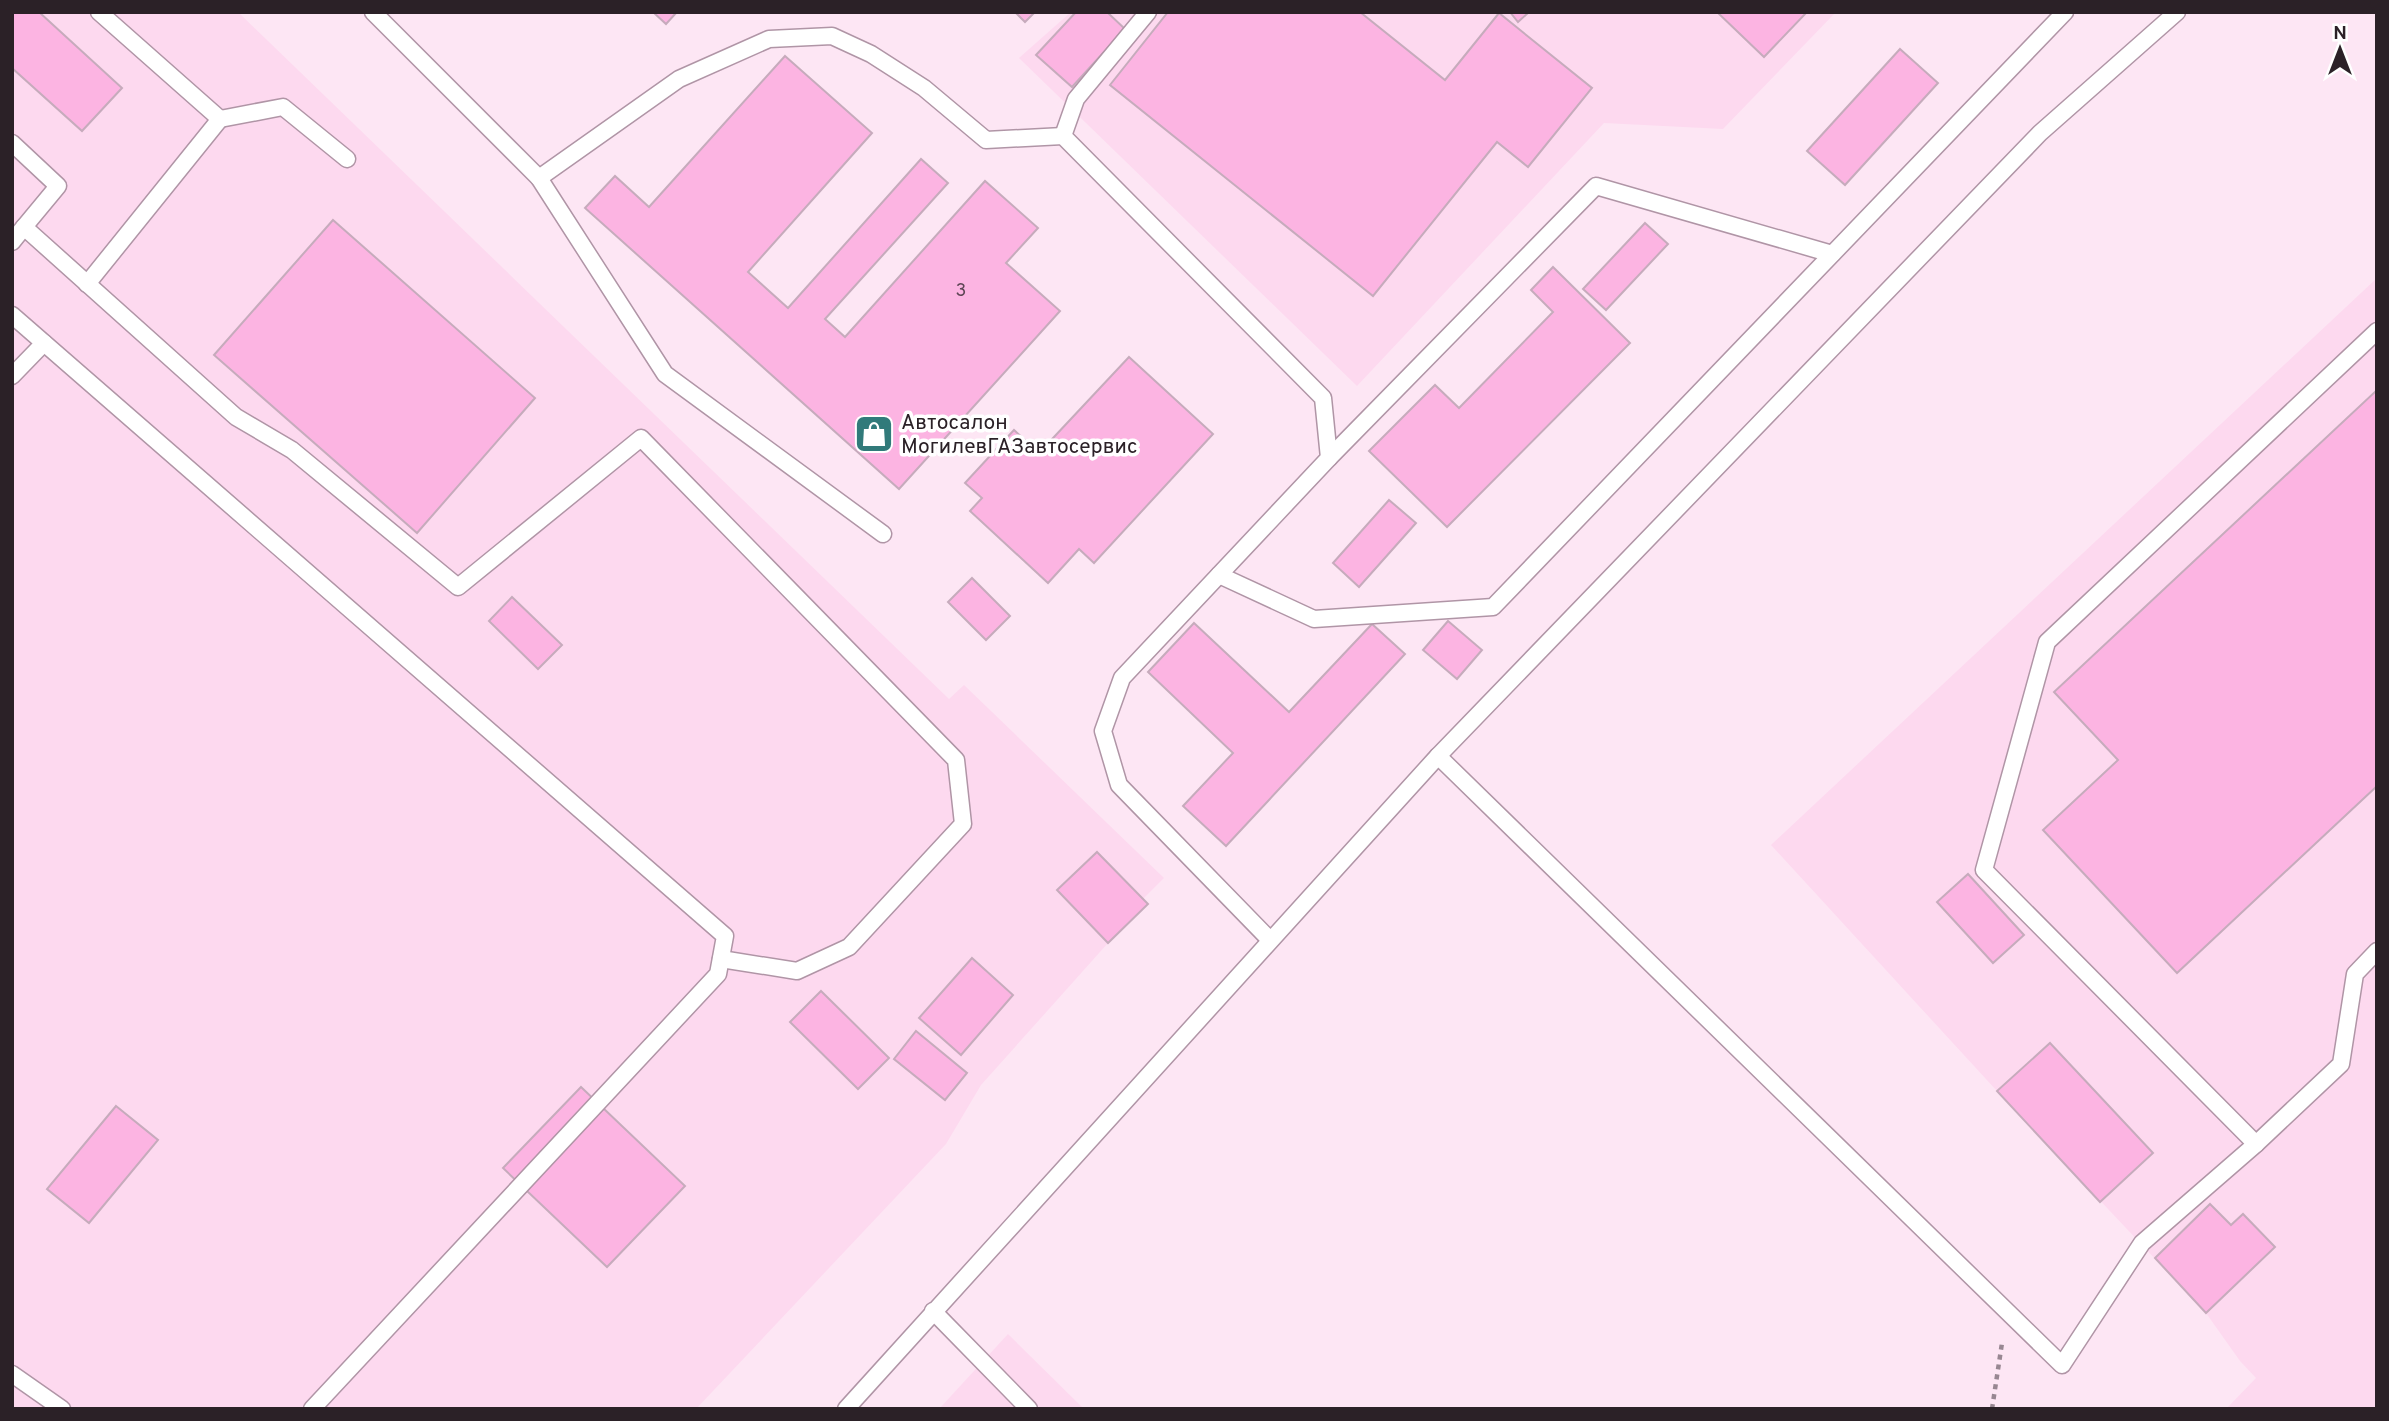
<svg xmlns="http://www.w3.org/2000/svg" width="2389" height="1421" viewBox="0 0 2389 1421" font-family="Overpass,sans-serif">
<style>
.built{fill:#fdd9ef}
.building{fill:#fcb4e2;stroke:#c6abbc;stroke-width:2}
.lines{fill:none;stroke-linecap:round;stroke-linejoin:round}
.service-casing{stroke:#b095a6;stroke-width:19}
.path{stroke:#988792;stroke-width:4.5;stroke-dasharray:5 5;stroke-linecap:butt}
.service{stroke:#fff;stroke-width:16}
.labels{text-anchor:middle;stroke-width:7;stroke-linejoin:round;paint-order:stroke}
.number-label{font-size:18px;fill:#5f4656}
.poi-label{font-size:21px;fill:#2b2127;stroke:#fff;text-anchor:start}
</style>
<rect width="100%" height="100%" fill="#fde6f4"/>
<g class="built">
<path d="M12 12H238L949 699 964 685 1164 878 1143 899 1108 943 981 1085 946 1144 696 1409H12Z"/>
<path d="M1071 12H1836L1723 129 1604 123 1357 386 1019 58Z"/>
<path d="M2377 278V1409H2226L2256 1378 2240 1361 2206 1313 1997 1091 1771 845Z"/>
<path d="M1008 1334 1084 1409H939Z"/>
</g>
<g class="building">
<path d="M12 12H39L122 88 82 131 12 68Z"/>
<path d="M653 12H677L666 24Z"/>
<path d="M1015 12H1035L1025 22Z"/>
<path d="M1076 12H1107L1125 29 1072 87 1036 55Z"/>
<path d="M1168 12H1360L1445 80 1499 13 1592 88 1528 167 1497 142 1373 296 1110 85Z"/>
<path d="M1510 12H1529L1518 22Z"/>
<path d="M1717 12H1807L1764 57Z"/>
<path d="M1900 49 1938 83 1845 185 1807 151Z"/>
<path d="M785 56 872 133 748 272 788 308 921 159 948 183 825 319 845 337 985 181 1038 228 1006 263 1060 311 899 489 585 208 615 176 649 207Z"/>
<path d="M333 220 535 398 417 533 214 355Z"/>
<path d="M1645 223 1668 244 1606 310 1583 289Z"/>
<path d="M1553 267 1630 343 1447 527 1369 451 1435 385 1459 408 1553 312 1531 290Z"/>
<path d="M1129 357 1213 434 1094 563 1079 549 1048 583 970 511 982 498 965 483 1014 430 1039 453Z"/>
<path d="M2377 390V786L2177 973 2043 830 2118 760 2054 692Z"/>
<path d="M1389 500 1416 523 1359 587 1333 563Z"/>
<path d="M972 578 1010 616 986 640 948 602Z"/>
<path d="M512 597 562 645 538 669 489 621Z"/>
<path d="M1448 621 1482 650 1457 679 1423 650Z"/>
<path d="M1194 623 1289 712 1372 624 1405 654 1226 846 1183 806 1233 753 1148 672Z"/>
<path d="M1097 852 1148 904 1108 943 1057 890Z"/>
<path d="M1968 874 2024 935 1993 963 1937 902Z"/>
<path d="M972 958 1013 995 961 1055 919 1018Z"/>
<path d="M821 991 889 1058 858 1089 790 1022Z"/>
<path d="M916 1031 967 1073 945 1100 894 1059Z"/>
<path d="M2050 1043 2153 1153 2100 1202 1997 1091Z"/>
<path d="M581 1087 685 1186 607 1267 503 1168Z"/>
<path d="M116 1106 158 1140 89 1223 47 1189Z"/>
<path d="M2210 1204 2231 1225 2243 1214 2275 1247 2206 1313 2155 1258Z"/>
</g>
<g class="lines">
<g class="service-casing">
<g id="service">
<path d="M373 12 539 178 679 79 769 39 832 36 871 54 924 88 986 140 1063 136 1323 398 1329 458 1122 678 1103 731 1119 785 1270 940"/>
<path d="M220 119 283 107 347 159"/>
<path d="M1063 136 1076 99 1148 12"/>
<path d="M12 143 58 186 24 227"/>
<path d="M539 178 665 374 883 534"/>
<path d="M12 242 24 227 236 417 292 450 458 587 641 438 956 760 963 824 849 947 797 971 721 959"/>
<path d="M87 284 220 119 99 12"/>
<path d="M12 315 725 936 718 974 312 1409"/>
<path d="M12 376 44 343"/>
<path d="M1329 458 1596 186 1832 254"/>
<path d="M1219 575 1314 619 1493 607 2065 12"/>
<path d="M1438 756 2062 1365 2142 1243 2256 1144 2341 1064 2355 974 2377 951"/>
<path d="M2256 1144 1984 870 2047 642 2377 331"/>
<path d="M933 1311 1029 1409"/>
<path d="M12 1374 62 1409"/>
<path d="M846 1409 1438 756 2040 133 2177 12"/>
</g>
</g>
<path class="path" d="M1992 1409 2002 1343"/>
<use href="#service" class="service"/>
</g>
<defs>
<g id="shop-square" transform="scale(2.0125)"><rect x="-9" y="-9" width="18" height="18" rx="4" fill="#317a7a" stroke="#fff"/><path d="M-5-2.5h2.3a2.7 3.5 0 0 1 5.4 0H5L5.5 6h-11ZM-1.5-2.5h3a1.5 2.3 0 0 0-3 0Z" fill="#fff"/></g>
</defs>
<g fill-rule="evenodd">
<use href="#shop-square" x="874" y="434"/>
</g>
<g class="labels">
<g class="number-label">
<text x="961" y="296">3</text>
</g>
<g class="poi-label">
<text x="901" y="429">Автосалон<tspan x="901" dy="24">МогилевГАЗавтосервис</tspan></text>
</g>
</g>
<rect width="2389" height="1421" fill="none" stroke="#2b2127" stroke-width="28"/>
<g transform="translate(2340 49)" stroke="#ffffff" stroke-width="5" paint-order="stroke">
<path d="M0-5L12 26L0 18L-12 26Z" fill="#2b2127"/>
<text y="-10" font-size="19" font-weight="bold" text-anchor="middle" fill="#2b2127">N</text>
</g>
</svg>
